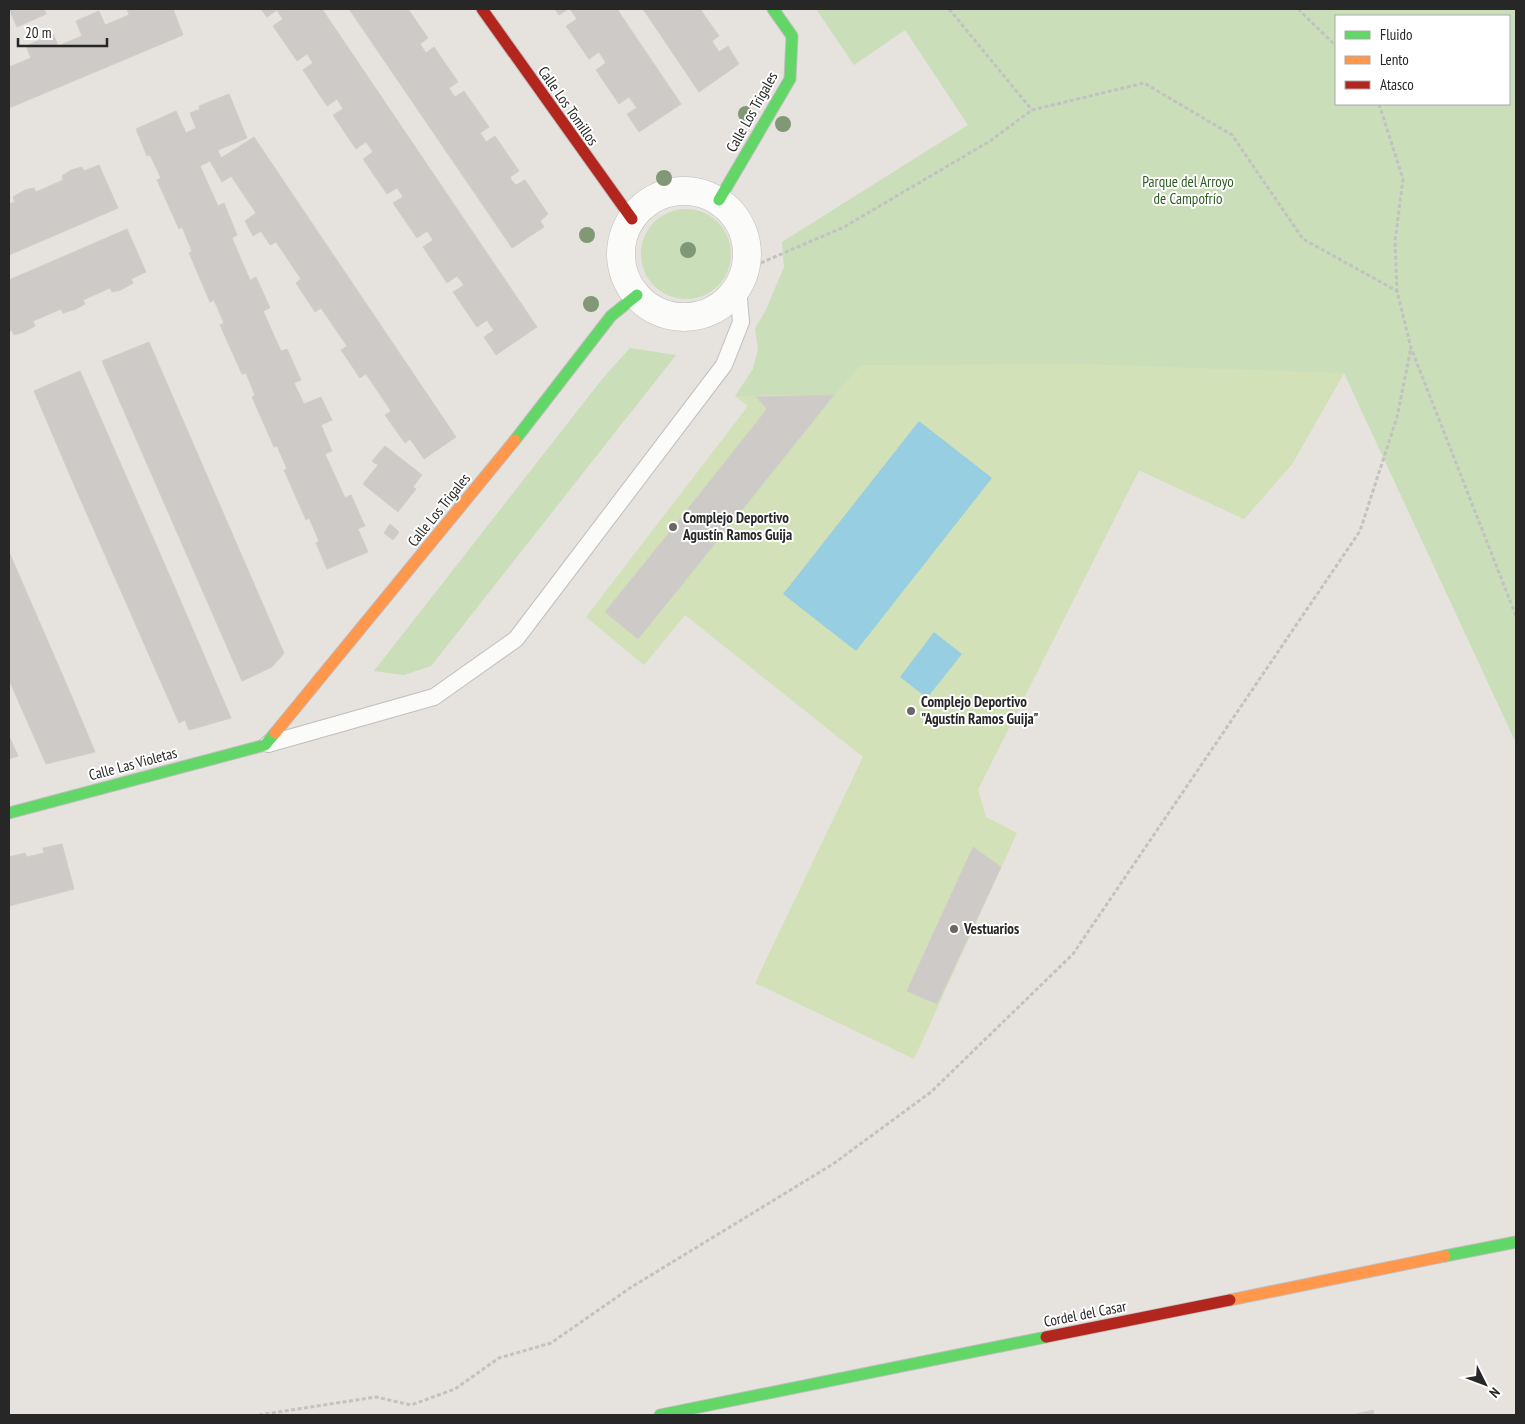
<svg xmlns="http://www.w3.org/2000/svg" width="1525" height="1424" viewBox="0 0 1525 1424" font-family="'PT Sans Narrow',sans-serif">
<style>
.green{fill:#c9deb9;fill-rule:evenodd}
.pitch{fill:#d2e1b8}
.water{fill:#98cee1}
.building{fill:#cdcac7;stroke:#d1ceca}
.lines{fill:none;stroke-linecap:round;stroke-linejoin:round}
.lane-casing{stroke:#c0bebf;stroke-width:18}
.street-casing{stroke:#c0bebf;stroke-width:29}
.fast-casing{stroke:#c0bebf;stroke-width:13}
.slow-casing{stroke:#c0bebf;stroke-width:13}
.jam-casing{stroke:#c0bebf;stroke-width:13}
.path{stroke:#c2c2c2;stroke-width:3;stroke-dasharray:4 2.5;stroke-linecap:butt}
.lane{stroke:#fbfbfa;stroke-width:16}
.street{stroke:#fbfbfa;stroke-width:28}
.fast{stroke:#63d668;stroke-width:11}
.slow{stroke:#ff974d;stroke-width:11}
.jam{stroke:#b3261e;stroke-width:11}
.tree{fill:#809876}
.poi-dot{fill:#6a6867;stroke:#fff;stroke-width:2}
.labels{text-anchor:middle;stroke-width:4;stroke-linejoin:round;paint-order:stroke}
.street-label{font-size:15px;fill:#272727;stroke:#fff}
.park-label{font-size:15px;fill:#2c5c20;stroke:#fff}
.poi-label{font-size:15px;font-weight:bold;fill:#272727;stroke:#fff;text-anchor:start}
</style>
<rect width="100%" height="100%" fill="#e6e2de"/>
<g class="green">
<path d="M816 9H1516V743L1344 373 1292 464 1244 519 1139 470 978 789 833 395 735 396 753 369 758 349 755 328 765 312 784 267 782 242 968 125 905 30 854 65ZM1336 16H1509V104H1336Z"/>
<circle cx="686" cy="254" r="45"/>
<path d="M630 348 676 355 431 666 404 675 374 671 603 378Z"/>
</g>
<path class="pitch" d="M1084 364 1344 373 1292 464 1244 519 1139 470 978 789 986 817 1017 833 914 1059 755 983 863 757 685 615 644 665 586 617 748 406 735 396 834 395 861 365Z"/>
<g class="water">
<path d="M919 421 992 478 856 651 783 594Z"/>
<path d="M934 632 962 654 927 698 900 677Z"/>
</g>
<g class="building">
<path d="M9 9H44L46 14 17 27Z"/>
<path d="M127 9H173L183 35 9 108V67L31 58 26 46 53 34 58 46 82 36 76 21 99 11 105 25 129 15Z"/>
<path d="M261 9H322L537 327 496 355 484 337 494 330 490 325 487 320 477 327 453 292 464 285 457 276 447 283 423 247 433 240 427 231 417 238 393 203 403 197 400 192 397 188 387 194 363 159 373 152 366 142 356 149 333 115 343 109 337 99 327 106 303 70 313 63 307 54 297 61 273 26 283 19 280 15 277 10 267 17Z"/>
<path d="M349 9H408L428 38 420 44 426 53 434 47 458 82 449 88 452 93 455 97 464 91 489 127 480 133 483 137 486 142 495 136 519 171 510 177 512 181 516 185 525 180 548 214 540 221 544 227 512 248Z"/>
<path d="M555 9H568L559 15Z"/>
<path d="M570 9H617L681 104 639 132 627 114 637 108 629 97 619 104 596 70 606 63 599 52 589 59 566 26 577 19Z"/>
<path d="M643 9H700L719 36 712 41 719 52 728 46 739 64 699 92Z"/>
<path d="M229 94 247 138 218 150 221 158 254 137 456 437 424 459 410 439 405 443 385 415 391 411 366 374 360 378 341 350 347 346 321 308 315 312 296 283 301 279 276 242 270 245 261 231 253 236 245 221 256 213 231 176 222 182 210 161 200 166 218 206 224 203 237 235 232 238 250 280 256 277 270 308 263 311 281 351 287 349 301 380 294 383 304 404 321 397 332 420 321 425 332 451 325 454 345 498 351 495 365 526 358 529 368 552 327 569 316 543 319 541 309 518 306 520 284 470 287 469 277 446 274 447 252 397 255 395 246 373 242 374 220 325 224 323 214 300 210 302 189 253 192 251 182 227 179 229 157 180 161 178 150 155 147 156 136 129 176 111 186 133 196 128 190 113 200 109 199 106Z"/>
<path d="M99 165 118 208 9 255V204L15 202 13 197 25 190 34 188 36 192 63 180 62 176 71 170 82 167 84 171Z"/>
<path d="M127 229 146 272 131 279 133 283 121 290 112 292 110 288 83 300 85 304 76 309 63 313 61 309 33 321 35 326 24 332 14 335 12 330 9 332V280Z"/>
<path d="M149 342 284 653 272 667 242 681 102 361Z"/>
<path d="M80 371 172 581 231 718 189 730 185 720 179 723 72 480 34 391Z"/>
<path d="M834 395 693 571 660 544 767 409 756 397Z"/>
<path d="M385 446 422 475 413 487 416 489 398 512 363 484 378 465 372 461Z"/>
<path d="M390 524 399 532 393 540 384 533Z"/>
<path d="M660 544 693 571 638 639 605 612Z"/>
<path d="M9 552 72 697 95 752 46 764 13 689 9 679Z"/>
<path d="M9 736 18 756 9 759Z"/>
<path d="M62 844 74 889 9 906V857L25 853 27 857 35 855 44 853 43 848Z"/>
<path d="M973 847 1001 867 937 1004 907 991Z"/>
<path d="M1373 1410 1374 1415H1353Z"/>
</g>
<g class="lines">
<g class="lane-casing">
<path id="lane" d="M268 744 434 697 516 639 724 365 741 322 738 287"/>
</g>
<g class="street-casing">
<circle id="street" cx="684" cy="254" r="63"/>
</g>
<g class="fast-casing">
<g id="fast">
<path d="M719 200 790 79 792 36 773 9"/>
<path d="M515 440 611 316 637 295"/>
<path d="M9 813 265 745 275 733"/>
<path d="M1445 1256 1516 1242"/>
<path d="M660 1415 1046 1337"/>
</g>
</g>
<g class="slow-casing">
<g id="slow">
<path d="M275 733 515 440"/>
<path d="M1230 1300 1445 1256"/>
</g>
</g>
<g class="jam-casing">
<g id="jam">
<path d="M482 9 632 219"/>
<path d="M1046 1337 1230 1300"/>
</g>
</g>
<g class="path">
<path d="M949 9 1032 110"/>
<path d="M1298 9 1336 46"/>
<path d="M1379 104 1403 179 1395 241 1397 291"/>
<path d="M749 268 844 227 990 141 1032 110 1144 83 1232 135 1303 239 1397 291 1411 348 1516 616"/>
<path d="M259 1415 376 1397 411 1405 455 1389 499 1358 551 1343 630 1288 833 1164 931 1092 1073 954 1360 531 1397 417 1411 348"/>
</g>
<use href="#lane" class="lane"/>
<use href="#street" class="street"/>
<use href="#fast" class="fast"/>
<use href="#slow" class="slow"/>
<use href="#jam" class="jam"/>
</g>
<g class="tree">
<circle cx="746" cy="114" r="8"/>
<circle cx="783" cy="124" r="8"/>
<circle cx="664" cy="178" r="8"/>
<circle cx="587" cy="235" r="8"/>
<circle cx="688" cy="250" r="8"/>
<circle cx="591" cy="304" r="8"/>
</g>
<g class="poi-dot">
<circle cx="673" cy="527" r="5"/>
<circle cx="911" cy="711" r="5"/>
<circle cx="954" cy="929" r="5"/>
</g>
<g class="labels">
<g class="street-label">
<text transform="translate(568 106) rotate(55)" y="5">Calle Los Tomillos</text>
<text transform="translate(752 112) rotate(-61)" y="5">Calle Los Trigales</text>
<text transform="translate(439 510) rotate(-51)" y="5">Calle Los Trigales</text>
<text transform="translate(133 764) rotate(-15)" y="5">Calle Las Violetas</text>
<text transform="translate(1085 1314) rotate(-11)" y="5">Cordel del Casar</text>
</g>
<g class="park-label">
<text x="1188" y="187">Parque del Arroyo<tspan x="1188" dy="17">de Campofrío</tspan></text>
</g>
<g class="poi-label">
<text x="683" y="523">Complejo Deportivo<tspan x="683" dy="17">Agustín Ramos Guija</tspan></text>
<text x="921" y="707">Complejo Deportivo<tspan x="921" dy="17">"Agustín Ramos Guija"</tspan></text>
<text x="964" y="934">Vestuarios</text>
</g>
</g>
<rect width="1525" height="1424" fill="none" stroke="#272727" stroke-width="20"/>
<rect x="1335" y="15" width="175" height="90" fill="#ffffff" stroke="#a9a9a9"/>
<rect x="1345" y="31" width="25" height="8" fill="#63d668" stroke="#a9a9a9"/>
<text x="1380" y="40" font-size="15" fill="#272727">Fluido</text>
<rect x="1345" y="56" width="25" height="8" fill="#ff974d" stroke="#a9a9a9"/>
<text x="1380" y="65" font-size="15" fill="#272727">Lento</text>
<rect x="1345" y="81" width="25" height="8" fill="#b3261e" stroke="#a9a9a9"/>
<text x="1380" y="90" font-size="15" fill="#272727">Atasco</text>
<g transform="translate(1485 1384) rotate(132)" stroke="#ffffff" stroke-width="4" paint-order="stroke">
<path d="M0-4L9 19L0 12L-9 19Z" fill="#272727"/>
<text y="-8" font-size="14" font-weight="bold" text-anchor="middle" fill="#272727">N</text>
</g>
<path d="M18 38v8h89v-8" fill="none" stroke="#272727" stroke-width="2.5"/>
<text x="25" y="38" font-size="15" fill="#272727" stroke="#ffffff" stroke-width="4" paint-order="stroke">20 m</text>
</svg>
